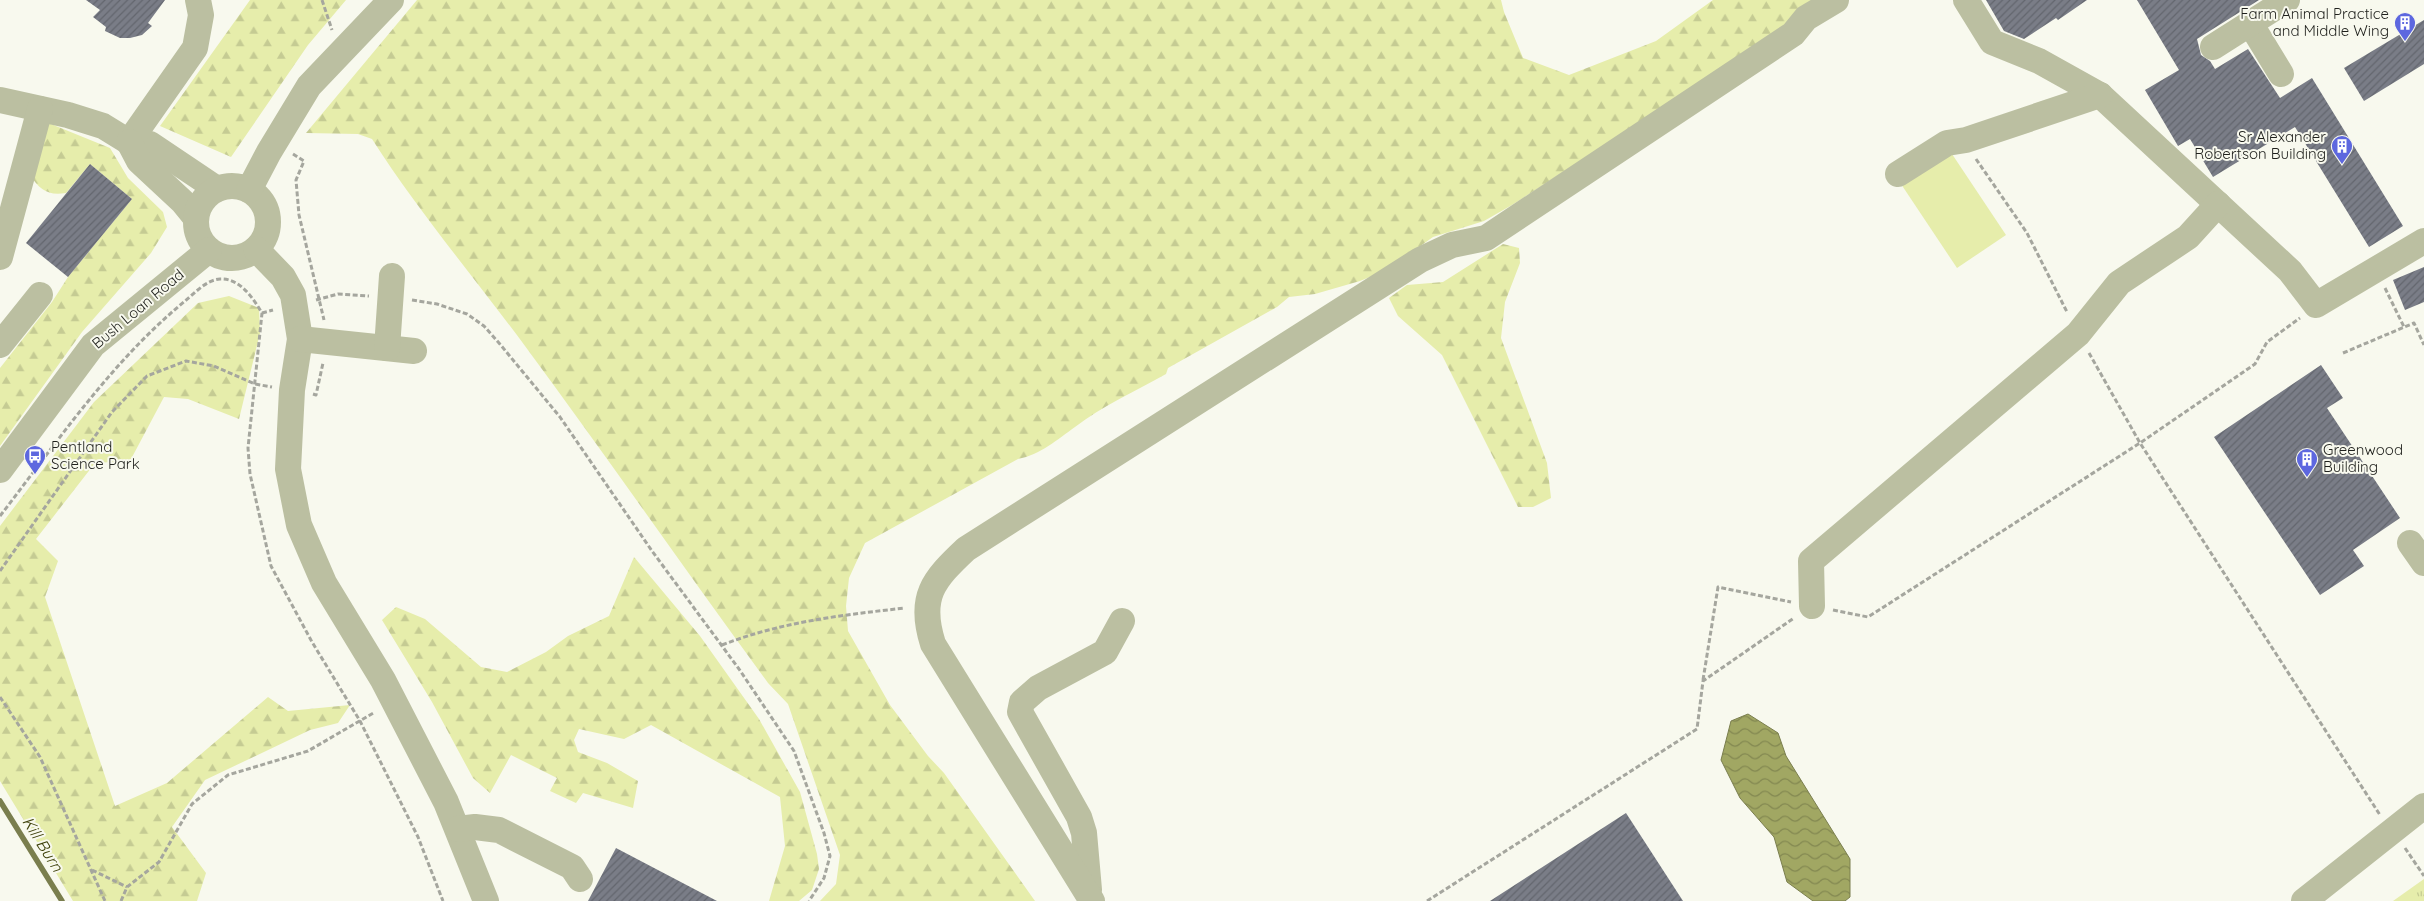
<svg xmlns="http://www.w3.org/2000/svg" width="2424" height="901" viewBox="0 0 2424 901" font-family="Quicksand,sans-serif">
<style>
.grass{fill:url(#grass-tufts)}
.forest{fill:url(#forest-firs)}
.pitch{fill:#e6edab}
.water{fill:url(#water-waves);stroke:#7a7e4e}
.lines{fill:none;stroke-linecap:round;stroke-linejoin:round}
.stream{stroke:#7a7e4e;stroke-width:5.5}
.building{fill:url(#building-hatch)}
.path{stroke:#a5a69e;stroke-width:3;stroke-dasharray:5 2.5;stroke-linecap:butt}
.minor{stroke:#bbbfa1;stroke-width:26}
.labels{text-anchor:middle;stroke-width:4;stroke-linejoin:round;paint-order:stroke}
.poi-label{font-size:15px;fill:#1f201c;stroke:#f8f9ee;text-anchor:end}
.street-label{font-size:15px;fill:#1f201c;stroke:#f8f9ee}
.water-label{font-size:16px;font-style:italic;fill:#3e410a;stroke:#f8f9ee}
</style>
<defs>
<pattern id="grass-tufts" width="24" height="20" patternUnits="userSpaceOnUse" patternTransform="scale(1.25)"><rect width="24" height="20" fill="#e6edab"/><path d="M3 7l-1-3M5 7V3M7 7l1-3M15 17l-1-3M17 17v-4M19 17l1-3" fill="none" stroke="#c5cb93"/></pattern>
<pattern id="forest-firs" width="22" height="20" patternUnits="userSpaceOnUse" patternTransform="scale(1.25)"><rect width="22" height="20" fill="#e6edab"/><path d="M5 1l3.5 6h-7zM16 11l3.5 6h-7z" fill="#c5cb93"/></pattern>
<pattern id="water-waves" width="16" height="10" patternUnits="userSpaceOnUse" patternTransform="scale(1.25)"><rect width="16" height="10" fill="#a1a763"/><path d="M0 5q4-4 8 0t8 0" fill="none" stroke="#838851"/></pattern>
<pattern id="building-hatch" width="6" height="6" patternUnits="userSpaceOnUse" patternTransform="scale(1.25)"><rect width="6" height="6" fill="#7a7d87"/><path d="M-1 1l2-2M0 6l6-6M5 7l2-2" fill="none" stroke="#63666e"/></pattern>
</defs>
<rect width="100%" height="100%" fill="#f8f9ee"/>
<path class="grass" d="M2424 879V901H2393Z"/>
<g class="forest">
<path d="M250 0H346L308 45 231 157 160 126Z"/>
<path d="M417 0H1501L1504 12 1523 58 1569 75 1656 41 1713 0H1819L1770 39 1512 205 1484 221 1433 237 1387 270 1360 281 1315 294 1289 297 1277 307 1168 368 1166 374C1136 391 1102 406 1075 427 1058 439 1040 455 1018 459L865 543 849 578 846 606 848 631 890 705 928 756 944 773 1035 901H820L836 884 840 855 788 704 768 683C686 571 607 457 525 346 474 277 418 211 372 139L358 134 306 133Z"/>
<path d="M46 122 110 148 128 178 163 212 167 227 151 253 82 332 0 446V368L52 302 68 277 132 199 90 164 66 193C48 196 40 190 30 175Z"/>
<path d="M1503 244 1519 248 1520 263 1505 302 1501 338 1547 463 1551 498 1533 507H1518L1442 355 1398 316 1389 298 1407 285 1443 282Z"/>
<path d="M229 296 259 308 260 333 239 419 188 399 164 397 130 461 95 463 36 539 58 561 45 597 115 806 167 783 268 697 288 711 350 705 338 723 310 730 205 780 172 827 206 873 197 901H73L0 781V526L94 402 198 303Z"/>
<path d="M634 557 700 636 759 719 800 792 817 854 819 869 812 890 799 901H769L785 846 780 797 651 725 624 739 579 729 574 740 578 752 607 763 638 781 633 808 583 793 576 803 550 791 557 778 511 755 490 793 473 778 432 702 382 620 396 607 425 619 481 667 507 672 546 652 568 636 609 616Z"/>
</g>
<path class="pitch" d="M1948 148 2006 235 1957 268 1899 181Z"/>
<path class="water" d="M1748 714 1778 733 1786 756 1850 859V897L1845 901H1813L1787 882 1774 837 1740 798 1721 760 1731 721Z"/>
<g class="lines">
<path class="stream" d="M0 801 62 901"/>
</g>
<g class="building">
<path d="M86 0H165L148 23 152 26 142 35 130 38H120L105 31 106 27 93 17 100 10Z"/>
<path d="M1986 0H2087L2058 20 2056 18 2024 39 2004 31Z"/>
<path d="M2137 0H2259L2197 39 2201 55 2210 61 2215 69 2248 49 2280 98 2312 78 2403 226 2369 247 2295 127 2213 177 2190 139 2178 146 2145 90 2179 70Z"/>
<path d="M2424 20V64L2364 101 2344 68Z"/>
<path d="M90 164 132 199 68 277 26 243Z"/>
<path d="M2424 267V302L2405 310 2393 280Z"/>
<path d="M2321 365 2343 398 2327 408 2400 518 2353 550 2364 566 2320 595 2214 437Z"/>
<path d="M1626 813 1683 901H1490Z"/>
<path d="M616 848 717 901H588Z"/>
</g>
<g class="lines">
<g class="path">
<path d="M322 0 332 30"/>
<path d="M293 154 304 161 296 180 299 215 324 320"/>
<path d="M1976 159 2027 233 2067 312"/>
<path d="M2385 288 2404 327"/>
<path d="M316 300 338 294 369 296"/>
<path d="M412 300 437 304 467 314 484 326 499 343 560 417 652 551 739 669 794 751 824 833 830 856 824 878 809 901"/>
<path d="M262 313 273 310"/>
<path d="M2089 353 2140 443 2380 815"/>
<path d="M2343 353 2414 323 2424 345"/>
<path d="M313 394 316 395 323 363"/>
<path d="M0 516C58 441 111 362 185 301 195 293 206 280 220 279 240 278 253 298 262 313L248 448 250 474 271 566 312 642 360 721 418 837 443 901"/>
<path d="M0 571 112 412 147 376 186 361 214 366 255 384 272 387"/>
<path d="M1833 610 1868 617 2140 443 2255 364 2267 342 2300 318"/>
<path d="M722 645C781 622 842 615 905 608"/>
<path d="M1703 680 1718 587 1791 602"/>
<path d="M0 697 40 757 105 901"/>
<path d="M2405 848 2424 876"/>
<path d="M92 870 127 887"/>
<path d="M121 901 127 887 159 862 192 804 228 775 308 751 375 712"/>
<path d="M1427 901 1697 729 1703 681 1794 618"/>
</g>
<g class="minor">
<path d="M1966 0 1992 42 2039 61 2100 95 2290 271 2316 305 2424 241"/>
<path d="M2250 23 2281 74"/>
<path d="M2213 47 2287 0"/>
<path d="M0 100 68 115 103 126 129 142 150 144 217 189"/>
<path d="M129 142 195 48 201 15 198 0"/>
<path d="M129 142 139 161 183 202 196 218"/>
<path d="M1898 174 1947 143 1966 140 2100 95"/>
<circle cx="232" cy="222" r="36"/>
<path d="M249 190 269 152 309 86 391 0"/>
<path d="M256 249 283 277 293 295 300 339 292 390 288 469 299 525 324 583 383 680 446 802 486 901"/>
<path d="M0 257 40 109"/>
<path d="M300 339 414 351"/>
<path d="M0 345 40 295"/>
<path d="M387 348 392 276"/>
<path d="M0 470 93 345 209 250"/>
<path d="M2410 543 2424 563"/>
<path d="M1812 606 1811 561 2078 334 2119 283 2188 237 2218 204"/>
<path d="M458 829 475 827 499 830 572 867 580 879"/>
<path d="M1089 890 1084 833 1079 817 1020 712 1022 702 1038 688 1105 652 1122 621"/>
<path d="M1092 901 933 644C918 597 933 580 966 549L1420 260 1452 245 1486 238 1793 34 1806 18 1836 0"/>
<path d="M2304 901 2424 806"/>
</g>
</g>
<defs>
<g id="building-pin" transform="scale(1.125)"><path d="M0 17L-7.5 6A9.5 9.5 0 1 1 7.5 6Z" fill="#5d67df" stroke="#f8f9ee"/><path d="M-4-6H4V6H1V3H-1V6H-4ZM-2.5-4.3h1.7v1.8h-1.7ZM.8-4.3h1.7v1.8H.8ZM-2.5-1h1.7V.8h-1.7ZM.8-1h1.7V.8H.8Z" fill="#fff"/></g>
<g id="bus-pin" transform="scale(1.125)"><path d="M0 17L-7.5 6A9.5 9.5 0 1 1 7.5 6Z" fill="#5d67df" stroke="#f8f9ee"/><path d="M-5-6H5V4H4V6H2V4H-2V6H-4V4H-5ZM-3.5-4V0h7V-4ZM-3.5 1.2v1.5H-2V1.2ZM2 1.2v1.5H3.5V1.2Z" fill="#fff"/></g>
</defs>
<g fill-rule="evenodd">
<use href="#building-pin" x="2405" y="23"/>
<use href="#building-pin" x="2342" y="146"/>
<use href="#bus-pin" x="35" y="456"/>
<use href="#building-pin" x="2307" y="459"/>
</g>
<g class="labels">
<g class="poi-label">
<text x="2389" y="19">Farm Animal Practice<tspan x="2389" dy="17">and Middle Wing</tspan></text>
<text x="2326" y="142">Sr Alexander<tspan x="2326" dy="17">Robertson Building</tspan></text>
<text x="51" y="452" text-anchor="start">Pentland<tspan x="51" dy="17">Science Park</tspan></text>
<text x="2323" y="455" text-anchor="start">Greenwood<tspan x="2323" dy="17">Building</tspan></text>
</g>
<g class="street-label">
<text transform="translate(138 309) rotate(-40)" y="5">Bush Loan Road</text>
</g>
<g class="water-label">
<text transform="translate(43 844) rotate(58)" y="6">Kill Burn</text>
</g>
</g>
</svg>
